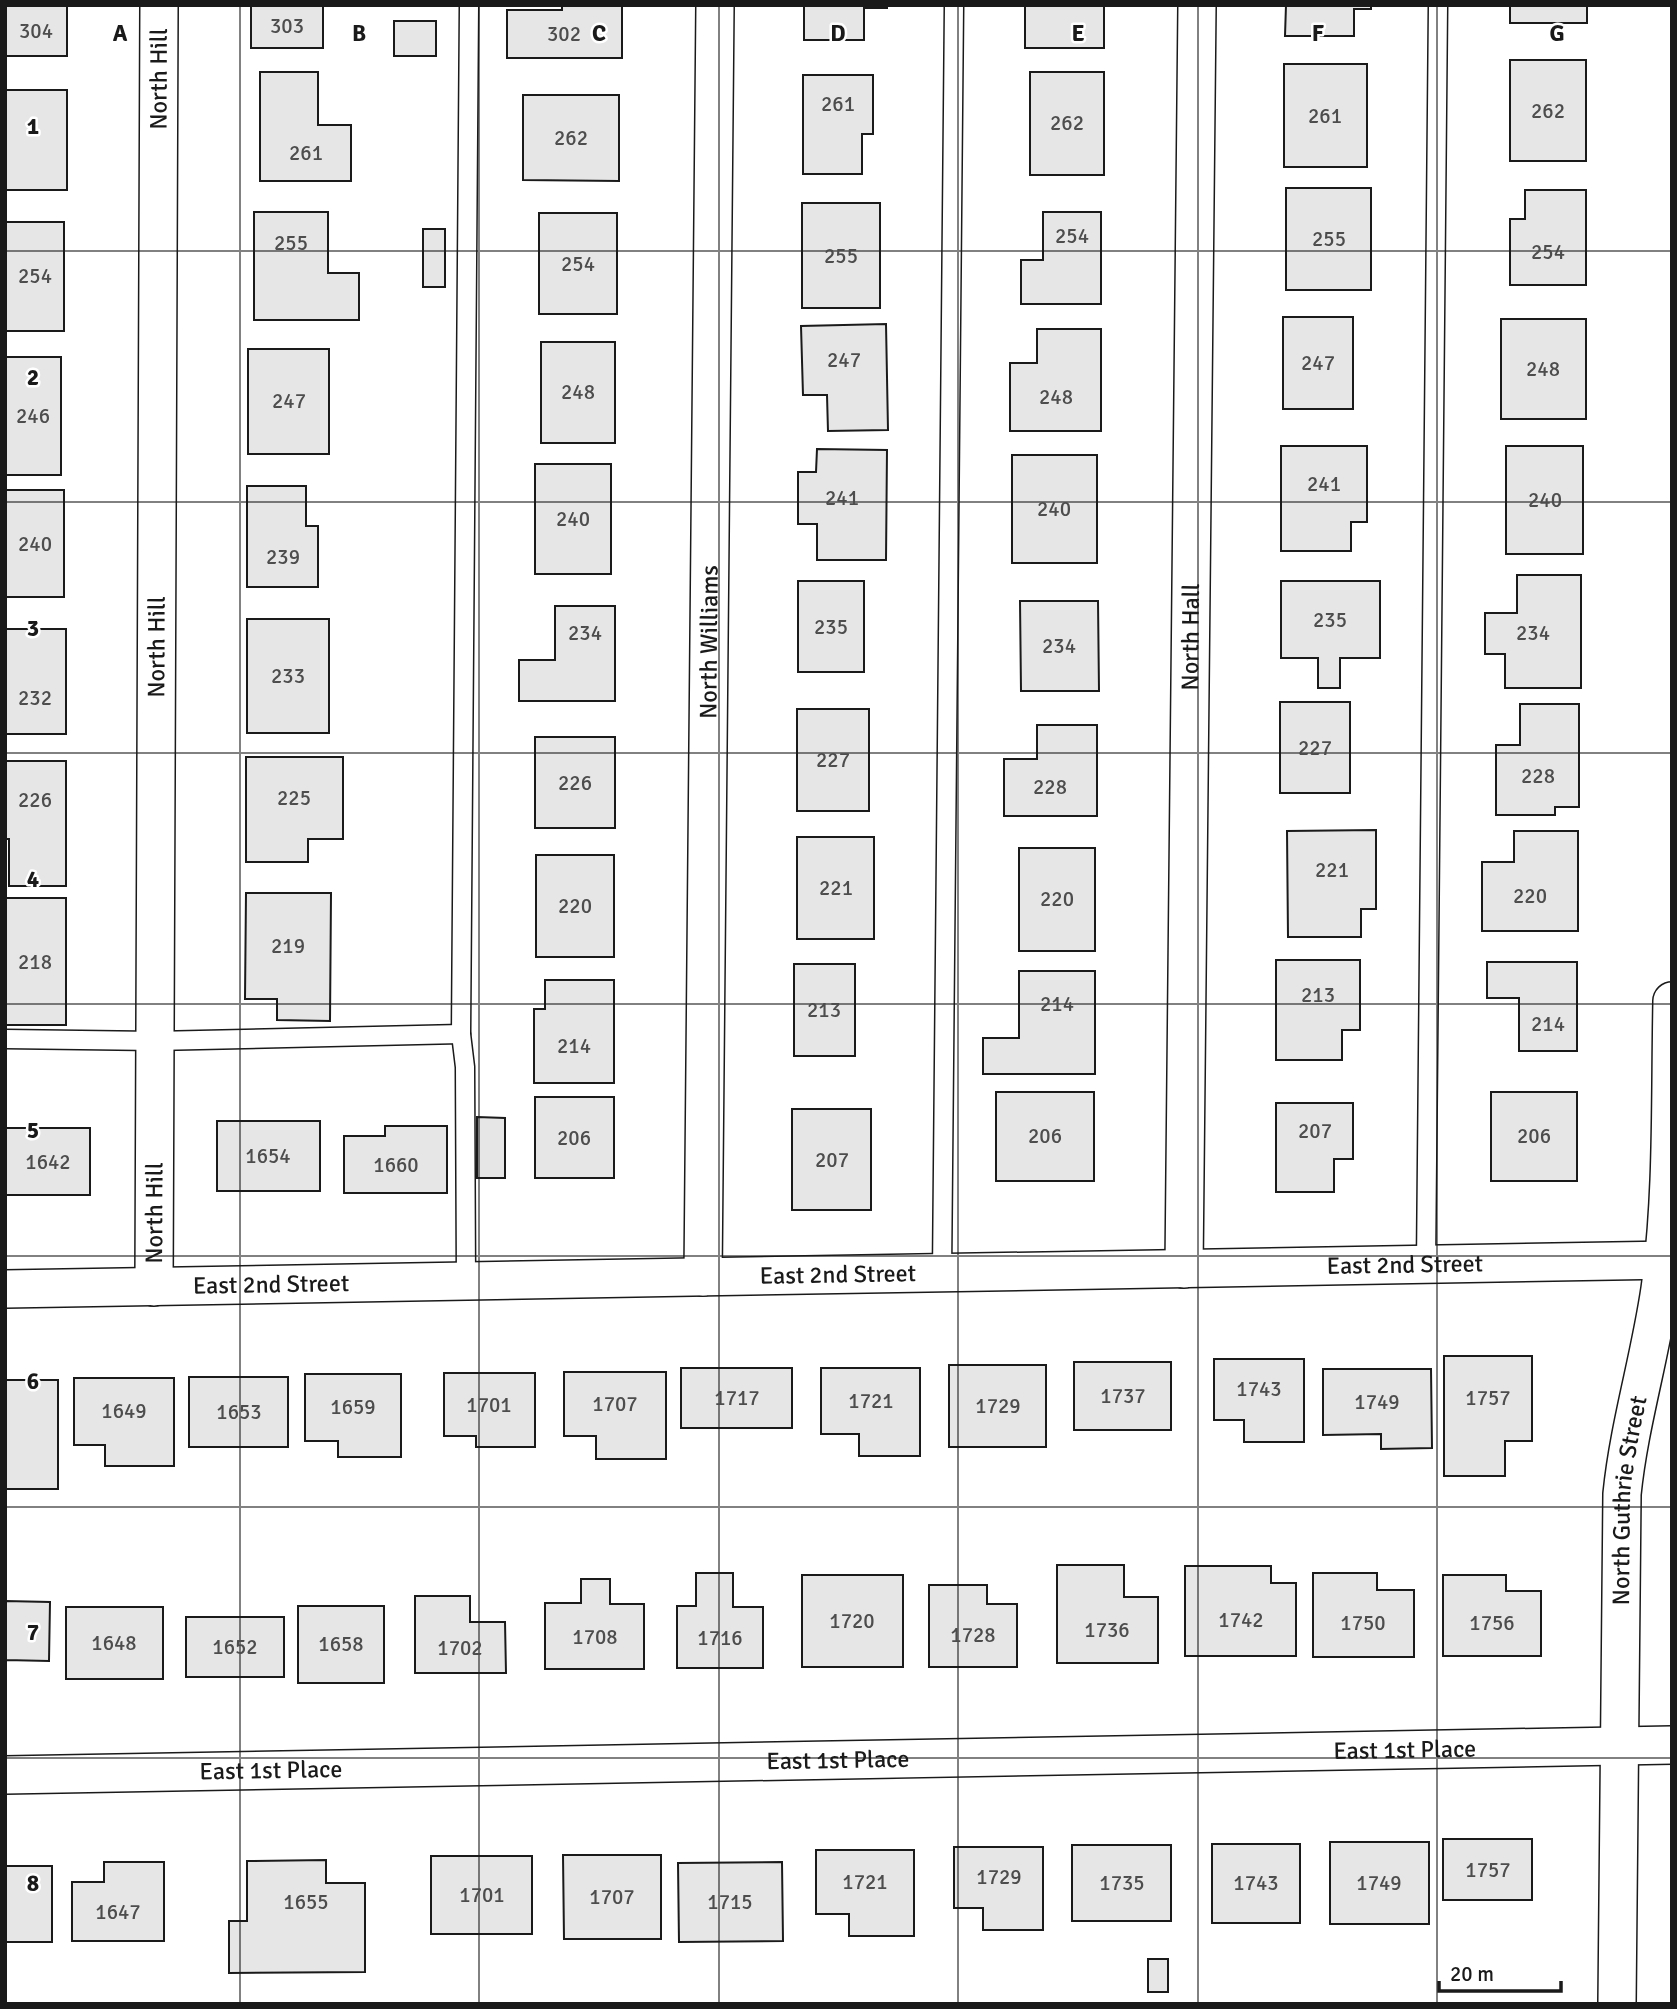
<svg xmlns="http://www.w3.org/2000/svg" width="1677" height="2009" viewBox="0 0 1677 2009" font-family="Signika,sans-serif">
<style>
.building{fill:#e6e6e6;stroke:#1a1a1a;stroke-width:2}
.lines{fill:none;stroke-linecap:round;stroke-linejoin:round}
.service-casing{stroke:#1a1a1a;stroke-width:21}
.minor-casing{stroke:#1a1a1a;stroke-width:40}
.service{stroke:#fff;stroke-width:18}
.minor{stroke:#fff;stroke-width:37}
.grid{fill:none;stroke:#1a1a1a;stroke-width:2;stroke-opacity:0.55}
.labels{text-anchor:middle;stroke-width:5;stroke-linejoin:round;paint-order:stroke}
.number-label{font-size:21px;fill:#4d4d4d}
.street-label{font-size:24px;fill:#1a1a1a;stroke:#fff}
.grid-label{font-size:23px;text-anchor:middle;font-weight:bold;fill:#1a1a1a;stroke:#fff;stroke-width:5;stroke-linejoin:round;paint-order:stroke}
</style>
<rect width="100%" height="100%" fill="#fff"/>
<g class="building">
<rect x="5" y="5" width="62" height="51"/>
<rect x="251" y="5" width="72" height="43"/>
<path d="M562 5H622V58H507V10H562Z"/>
<path d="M804 5H887V8H864V40H804Z"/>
<rect x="1025" y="5" width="79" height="43"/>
<path d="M1286 5H1371V9H1354V36H1285Z"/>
<rect x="1510" y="5" width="77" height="18"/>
<rect x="394" y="21" width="42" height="35"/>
<rect x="1510" y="60" width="76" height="101"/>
<rect x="1284" y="64" width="83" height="103"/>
<path d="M260 72H318V125H351V181H260Z"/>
<rect x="1030" y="72" width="74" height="103"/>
<path d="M803 75H873V134H862V174H803Z"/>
<rect x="5" y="90" width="62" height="100"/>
<path d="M523 95H619V181L523 180Z"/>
<rect x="1286" y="188" width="85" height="102"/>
<path d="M1525 190H1586V285H1510V219H1525Z"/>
<rect x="802" y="203" width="78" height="105"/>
<path d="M254 212H328V273H359V320H254Z"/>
<path d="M1043 212H1101V304H1021V260H1043Z"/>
<rect x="539" y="213" width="78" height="101"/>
<rect x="5" y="222" width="59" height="109"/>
<rect x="423" y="229" width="22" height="58"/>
<rect x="1283" y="317" width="70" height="92"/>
<rect x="1501" y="319" width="85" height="100"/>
<path d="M886 324 888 430 828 431 827 395H803L801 326Z"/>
<path d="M1037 329H1101V431H1010V363H1037Z"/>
<rect x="541" y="342" width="74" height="101"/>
<rect x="248" y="349" width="81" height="105"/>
<rect x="5" y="357" width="56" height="118"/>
<path d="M1281 446H1367V522H1351V551H1281Z"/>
<rect x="1506" y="446" width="77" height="108"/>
<path d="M817 449 887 450 886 560H817V524H798V472H816Z"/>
<rect x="1012" y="455" width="85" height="108"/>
<rect x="535" y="464" width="76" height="110"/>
<path d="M247 486H306V526H318V587H247Z"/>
<rect x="5" y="490" width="59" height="107"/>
<path d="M1517 575H1581V688H1505V654H1485V613H1517Z"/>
<rect x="798" y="581" width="66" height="91"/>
<path d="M1281 581H1380V658H1340V688H1318V658H1281Z"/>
<path d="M1020 601H1098L1099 691H1021Z"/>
<path d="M555 606H615V701H519V660H555Z"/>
<rect x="247" y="619" width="82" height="114"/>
<path d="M6 629H66V734H5Z"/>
<rect x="1280" y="702" width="70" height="91"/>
<path d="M1520 704H1579V807H1555V815H1496V745H1520Z"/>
<rect x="797" y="709" width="72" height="102"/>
<path d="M1037 725H1097V816H1004V759H1037Z"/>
<rect x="535" y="737" width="80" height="91"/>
<path d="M246 757H343V839H308V862H246Z"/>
<path d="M5 761H66V886H9V839H5Z"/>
<path d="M1376 830V909H1361V937H1288L1287 831Z"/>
<path d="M1514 831H1578V931H1482V862H1514Z"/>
<rect x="797" y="837" width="77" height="102"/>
<rect x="1019" y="848" width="76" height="103"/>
<rect x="536" y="855" width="78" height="102"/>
<path d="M246 893H331L330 1021 277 1020V999H245Z"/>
<rect x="5" y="898" width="61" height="127"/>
<path d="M1276 960H1360V1030H1342V1060H1276Z"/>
<path d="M1487 962H1577V1051H1519V998H1487Z"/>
<rect x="794" y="964" width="61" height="92"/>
<path d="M1019 971H1095V1074H983V1038H1019Z"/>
<path d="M545 980H614V1083H534V1009H545Z"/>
<rect x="996" y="1092" width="98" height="89"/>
<rect x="1491" y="1092" width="86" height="89"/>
<rect x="535" y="1097" width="79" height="81"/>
<path d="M1276 1103H1353V1159H1334V1192H1276Z"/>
<rect x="792" y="1109" width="79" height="101"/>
<path d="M477 1117 505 1118V1178H477Z"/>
<rect x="217" y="1121" width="103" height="70"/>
<path d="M385 1126H447V1193H344V1136H385Z"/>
<rect x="5" y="1128" width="85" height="67"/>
<path d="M1444 1356H1532V1441H1505V1476H1444Z"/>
<path d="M1214 1359H1304V1442H1244V1420H1214Z"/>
<rect x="1074" y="1362" width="97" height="68"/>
<rect x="949" y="1365" width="97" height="82"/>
<rect x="681" y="1368" width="111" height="60"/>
<path d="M821 1368H920V1456H859V1434H821Z"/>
<path d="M1323 1369H1431L1432 1448 1381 1449V1434L1323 1435Z"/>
<path d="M564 1372H666V1459H596V1436H564Z"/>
<path d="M444 1373H535V1447H476V1436H444Z"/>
<path d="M305 1374H401V1457H338V1441H305Z"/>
<rect x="189" y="1377" width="99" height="70"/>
<path d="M74 1378H174V1466H105V1445H74Z"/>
<rect x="5" y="1380" width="53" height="109"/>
<path d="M1057 1565H1124V1597H1158V1663H1057Z"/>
<path d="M1185 1566H1271V1583H1296V1656H1185Z"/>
<path d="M696 1573H733V1607H763V1668H677V1606H696Z"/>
<path d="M1313 1573H1377V1590H1414V1657H1313Z"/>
<rect x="802" y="1575" width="101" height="92"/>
<path d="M1443 1575H1506V1591H1541V1656H1443Z"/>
<path d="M581 1579H610V1604H644V1669H545V1603H581Z"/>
<path d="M929 1585H987V1604H1017V1667H929Z"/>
<path d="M415 1596H470V1622H505L506 1673H415Z"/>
<path d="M5 1601 50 1602 49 1661 6 1660 5 1680Z"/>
<rect x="298" y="1606" width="86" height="77"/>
<rect x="66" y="1607" width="97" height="72"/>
<rect x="186" y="1617" width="98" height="60"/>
<rect x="1443" y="1839" width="89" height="61"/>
<rect x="1330" y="1842" width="99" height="82"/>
<rect x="1212" y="1844" width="88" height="79"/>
<rect x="1072" y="1845" width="99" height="76"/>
<path d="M954 1847H1043V1930H983V1908H954Z"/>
<path d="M816 1850H914V1936H849V1914H816Z"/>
<path d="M563 1855H661V1939H564Z"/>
<rect x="431" y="1856" width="101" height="78"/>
<path d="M326 1860V1883H365V1972L229 1973V1921H247V1861Z"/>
<path d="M104 1862H164V1941H72V1882H104Z"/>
<path d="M782 1862 783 1941 679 1942 678 1863Z"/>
<rect x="5" y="1866" width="47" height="76"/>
<rect x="1148" y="1959" width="20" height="33"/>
</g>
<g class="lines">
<g class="service-casing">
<g id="service">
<path d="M5 1039 155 1041 461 1034"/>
<path d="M1426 1265 1438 5"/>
<path d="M942 1273 954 5"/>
<path d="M466 1281 465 1067 461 1034 469 5"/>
</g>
</g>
<g class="minor-casing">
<g id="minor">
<path id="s1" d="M1184 1269 1197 5"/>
<path id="s2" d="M703 1277 715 5"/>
<path id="s3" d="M154 1287 159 5"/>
<path id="s4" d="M5 1289 1672 1260"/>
<path id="s5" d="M5 1775 1672 1745"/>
<path id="s6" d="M1617 2004 1622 1494C1629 1425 1650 1358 1660 1289 1673 1194 1670 1097 1672 1001"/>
</g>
</g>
<use href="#service" class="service"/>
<use href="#minor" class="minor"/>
</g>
<path class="grid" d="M240 5V2004M479 5V2004M719 5V2004M958 5V2004M1198 5V2004M1437 5V2004M5 251H1672M5 502H1672M5 753H1672M5 1004H1672M5 1256H1672M5 1507H1672M5 1758H1672"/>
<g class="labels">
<g class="number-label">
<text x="287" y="33">303</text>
<text x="36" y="38">304</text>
<text x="564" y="41">302</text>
<text x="838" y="111">261</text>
<text x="1548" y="118">262</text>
<text x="1325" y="123">261</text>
<text x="1067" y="130">262</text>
<text x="571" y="145">262</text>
<text x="306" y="160">261</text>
<text x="1072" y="243">254</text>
<text x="1329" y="246">255</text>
<text x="291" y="250">255</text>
<text x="1548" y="259">254</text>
<text x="841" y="263">255</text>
<text x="578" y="271">254</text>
<text x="35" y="283">254</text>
<text x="844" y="367">247</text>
<text x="1318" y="370">247</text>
<text x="1543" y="376">248</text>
<text x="578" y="399">248</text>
<text x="1056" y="404">248</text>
<text x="289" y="408">247</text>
<text x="33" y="423">246</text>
<text x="1324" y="491">241</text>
<text x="842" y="505">241</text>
<text x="1545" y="507">240</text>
<text x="1054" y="516">240</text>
<text x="573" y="526">240</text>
<text x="35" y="551">240</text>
<text x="283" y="564">239</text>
<text x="1330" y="627">235</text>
<text x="831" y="634">235</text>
<text x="585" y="640">234</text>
<text x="1533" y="640">234</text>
<text x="1059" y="653">234</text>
<text x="288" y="683">233</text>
<text x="35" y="705">232</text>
<text x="1315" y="755">227</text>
<text x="833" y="767">227</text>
<text x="1538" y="783">228</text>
<text x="575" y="790">226</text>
<text x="1050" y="794">228</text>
<text x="294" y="805">225</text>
<text x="35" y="807">226</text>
<text x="1332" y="877">221</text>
<text x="836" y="895">221</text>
<text x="1530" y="903">220</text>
<text x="1057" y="906">220</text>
<text x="575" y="913">220</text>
<text x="288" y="953">219</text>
<text x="35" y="969">218</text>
<text x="1318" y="1002">213</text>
<text x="1057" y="1011">214</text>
<text x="824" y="1017">213</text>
<text x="1548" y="1031">214</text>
<text x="574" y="1053">214</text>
<text x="1315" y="1138">207</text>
<text x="1045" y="1143">206</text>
<text x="1534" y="1143">206</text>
<text x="574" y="1145">206</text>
<text x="268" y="1163">1654</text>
<text x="832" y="1167">207</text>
<text x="48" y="1169">1642</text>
<text x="396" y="1172">1660</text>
<text x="1259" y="1396">1743</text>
<text x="1123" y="1403">1737</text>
<text x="737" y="1405">1717</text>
<text x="1488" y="1405">1757</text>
<text x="871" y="1408">1721</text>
<text x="1377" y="1409">1749</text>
<text x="615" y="1411">1707</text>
<text x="489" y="1412">1701</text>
<text x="998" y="1413">1729</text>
<text x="353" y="1414">1659</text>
<text x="124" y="1418">1649</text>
<text x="239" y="1419">1653</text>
<text x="1241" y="1627">1742</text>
<text x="852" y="1628">1720</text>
<text x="1363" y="1630">1750</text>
<text x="1492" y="1630">1756</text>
<text x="1107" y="1637">1736</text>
<text x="973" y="1642">1728</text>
<text x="595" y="1644">1708</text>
<text x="720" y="1645">1716</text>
<text x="114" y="1650">1648</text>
<text x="341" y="1651">1658</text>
<text x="235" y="1654">1652</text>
<text x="460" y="1655">1702</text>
<text x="1488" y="1877">1757</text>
<text x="999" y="1884">1729</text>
<text x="865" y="1889">1721</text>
<text x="1122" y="1890">1735</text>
<text x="1256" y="1890">1743</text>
<text x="1379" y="1890">1749</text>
<text x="482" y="1902">1701</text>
<text x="612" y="1904">1707</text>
<text x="306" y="1909">1655</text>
<text x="730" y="1909">1715</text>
<text x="118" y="1919">1647</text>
</g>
<g class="street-label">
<text dy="8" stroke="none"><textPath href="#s3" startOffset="1208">North Hill</textPath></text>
<text dy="8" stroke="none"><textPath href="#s1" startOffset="632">North Hall</textPath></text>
<text dy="8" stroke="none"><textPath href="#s2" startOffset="635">North Williams</textPath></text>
<text dy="8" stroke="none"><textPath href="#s3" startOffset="640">North Hill</textPath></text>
<text dy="8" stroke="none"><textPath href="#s3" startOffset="74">North Hill</textPath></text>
<text dy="8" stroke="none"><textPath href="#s4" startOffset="1400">East 2nd Street</textPath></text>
<text dy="8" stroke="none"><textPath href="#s4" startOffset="833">East 2nd Street</textPath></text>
<text dy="8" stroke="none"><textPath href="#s4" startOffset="266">East 2nd Street</textPath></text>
<text dy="8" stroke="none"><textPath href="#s6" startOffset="504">North Guthrie Street</textPath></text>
<text dy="8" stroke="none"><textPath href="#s5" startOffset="1400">East 1st Place</textPath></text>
<text dy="8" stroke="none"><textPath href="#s5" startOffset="833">East 1st Place</textPath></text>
<text dy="8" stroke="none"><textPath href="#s5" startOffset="266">East 1st Place</textPath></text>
</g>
</g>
<g class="grid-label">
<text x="120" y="41">A</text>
<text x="359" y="41">B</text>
<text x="599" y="41">C</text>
<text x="838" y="41">D</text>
<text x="1078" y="41">E</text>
<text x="1318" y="41">F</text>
<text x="1557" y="41">G</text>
<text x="33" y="134">1</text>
<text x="33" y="385">2</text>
<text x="33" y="636">3</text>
<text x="33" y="887">4</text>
<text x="33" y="1138">5</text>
<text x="33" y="1389">6</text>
<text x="33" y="1640">7</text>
<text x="33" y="1891">8</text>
</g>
<rect width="1677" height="2009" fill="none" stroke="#1a1a1a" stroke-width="14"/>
<path d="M1439 1981v10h122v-10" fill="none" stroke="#1a1a1a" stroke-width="3.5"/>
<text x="1450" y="1981" font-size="21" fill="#1a1a1a" stroke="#ffffff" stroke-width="5" paint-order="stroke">20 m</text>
</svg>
